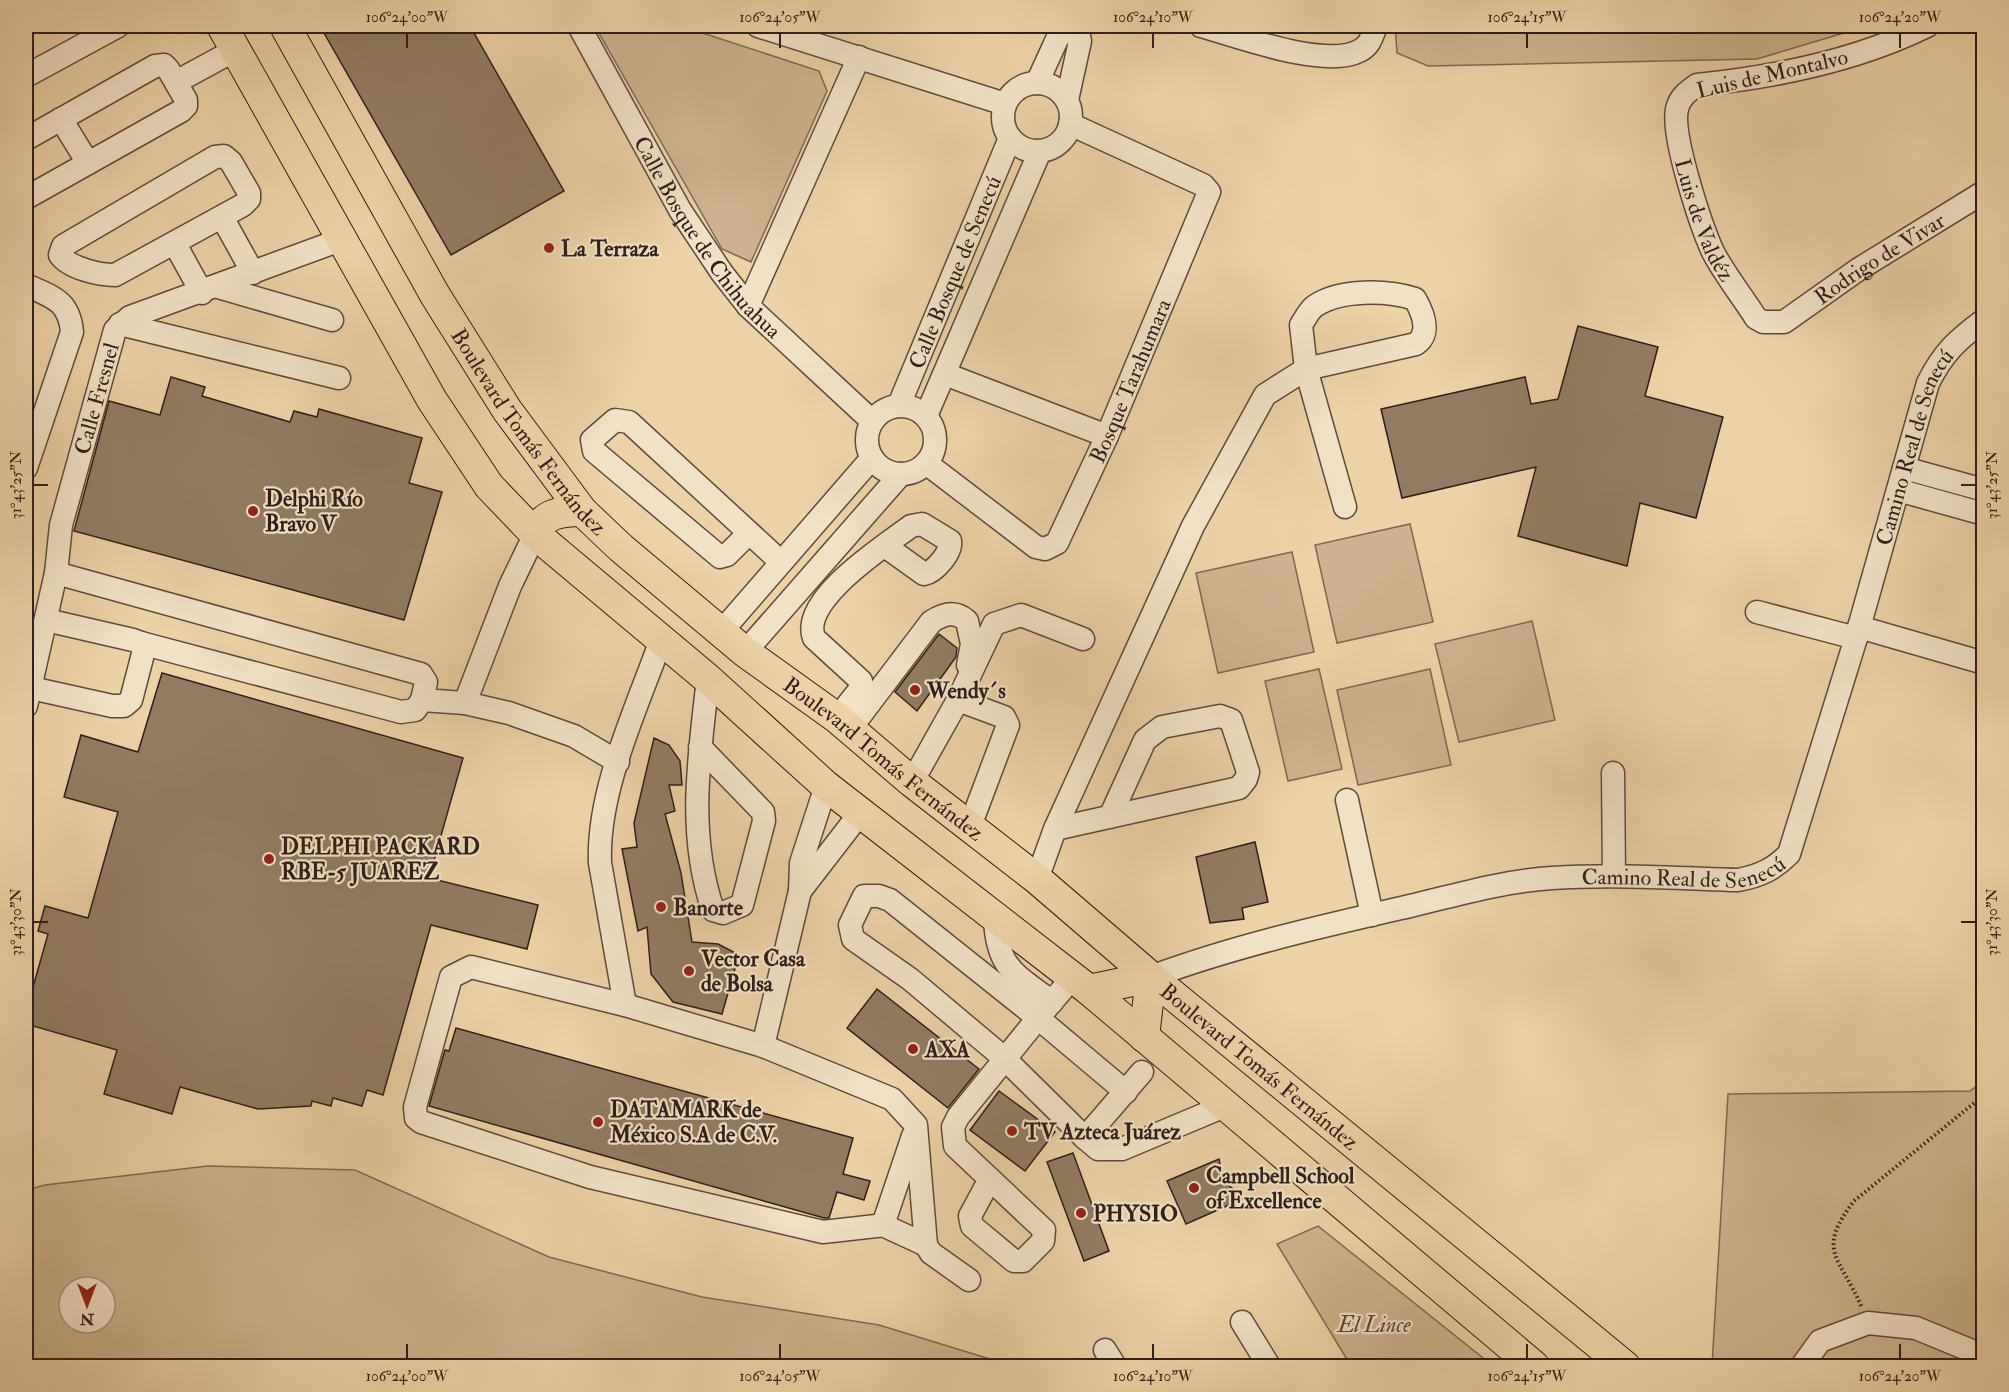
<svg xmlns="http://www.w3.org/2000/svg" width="2009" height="1392" viewBox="0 0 2009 1392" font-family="'IM FELL Double Pica',serif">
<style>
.green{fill:#cdb38f;stroke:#7e6853;stroke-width:1.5;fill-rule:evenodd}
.building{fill:#927b62;stroke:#301e17;stroke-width:1.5}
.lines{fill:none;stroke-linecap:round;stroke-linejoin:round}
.minor-casing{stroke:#5f4b3b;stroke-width:25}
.major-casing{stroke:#301e17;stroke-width:32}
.path{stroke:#301e17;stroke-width:4;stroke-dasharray:1.5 3;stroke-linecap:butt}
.minor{stroke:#f3e1c6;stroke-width:22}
.major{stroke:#edd1a7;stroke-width:30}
.ticks{fill:none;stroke:#301e17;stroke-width:2}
.poi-dot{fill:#8f2418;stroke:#f3e1c6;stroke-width:2}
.labels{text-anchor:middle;stroke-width:4.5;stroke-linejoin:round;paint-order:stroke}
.street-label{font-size:22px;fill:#301e17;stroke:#f3e1c6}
.poi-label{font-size:22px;font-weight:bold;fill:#301e17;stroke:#f3e1c6;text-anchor:start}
.park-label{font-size:22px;font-style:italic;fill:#574335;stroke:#f3e1c6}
.neatline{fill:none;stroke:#301e17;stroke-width:2}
.ticks-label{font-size:15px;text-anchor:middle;fill:#301e17}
</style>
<rect width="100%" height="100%" fill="#edd1a7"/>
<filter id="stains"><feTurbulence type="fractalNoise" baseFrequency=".00333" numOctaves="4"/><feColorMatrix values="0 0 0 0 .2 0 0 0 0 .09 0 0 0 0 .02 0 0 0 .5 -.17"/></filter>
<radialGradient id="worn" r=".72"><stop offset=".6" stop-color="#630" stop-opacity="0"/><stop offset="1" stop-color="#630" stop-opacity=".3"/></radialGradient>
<g class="green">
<path d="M595 26H681L819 71 827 91 751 262 722 249Z"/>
<path d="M1395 26H1867L1757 59 1428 66 1397 53Z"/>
<path d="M1410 524 1433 622 1337 643 1315 545Z"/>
<path d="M1292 552 1314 652 1218 673 1196 573Z"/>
<path d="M1532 621 1555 720 1459 742 1435 644Z"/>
<path d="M1319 669 1342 769 1288 781 1265 681Z"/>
<path d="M1430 669 1451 765 1358 785 1337 690Z"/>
<path d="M1983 1081V1366H1712L1728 1094 1970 1091Z"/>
<path d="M208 1166 355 1170 549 1257 702 1297 879 1325 1013 1366H26V1190L45 1185ZM69 1287H105V1323H69Z"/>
<path d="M1318 1226 1493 1366H1351L1277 1244Z"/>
</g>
<g class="building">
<path d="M320 26H470L564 191 451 255Z"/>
<path d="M1578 326 1658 347 1645 396 1723 417 1696 518 1640 503 1627 566 1518 536 1536 467 1402 498 1381 409 1525 377 1531 404 1558 399Z"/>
<path d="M171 377 205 387 202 396 290 422 294 411 317 417 319 409 422 438 409 483 442 492 404 620 74 531 109 401 160 415Z"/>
<path d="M939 634 957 648 956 657 917 711 895 692Z"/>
<path d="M162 673 463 758 429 878 538 905 527 949 431 925 383 1095 367 1090 362 1106 333 1098 331 1106 312 1101 311 1106 258 1109 180 1087 172 1114 104 1094 117 1050 26 1024V1012L48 934 38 931 45 906 88 918 118 812 64 797 81 735 138 752Z"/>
<path d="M654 738 669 745 680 761 682 785H669L675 811 665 814 681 873 692 942 718 944 739 955 722 1014 673 1002 651 974 647 927 638 931 622 849 637 847 634 823Z"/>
<path d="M1255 842 1268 902 1242 908 1244 919 1210 923 1196 857Z"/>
<path d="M877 989 979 1069 948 1108 847 1028Z"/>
<path d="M456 1028 853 1138 843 1174 870 1181 864 1200 837 1192 829 1218H824L429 1106 445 1050 449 1051Z"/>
<path d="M999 1091 1055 1132 1025 1171 970 1130Z"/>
<path d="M1073 1153 1109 1251 1084 1261 1047 1162Z"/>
<path d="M1219 1159 1223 1181 1245 1198 1186 1224 1167 1181Z"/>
</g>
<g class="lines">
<g class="minor-casing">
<g id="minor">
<path id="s1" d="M579 26 680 210 722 273 748 306 872 421"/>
<path d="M758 26 1005 104"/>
<path d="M1201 26C1237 36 1325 69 1359 51 1370 46 1372 36 1376 26"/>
<path id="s2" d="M1927 26C1856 61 1776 77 1697 85 1687 92 1680 97 1677 109 1671 135 1701 226 1713 252 1725 275 1742 296 1756 318L1763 322H1784L1859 269 1984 192"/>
<path d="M26 76 118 26"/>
<path d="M176 82 235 50"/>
<path d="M1037 83 1058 37 1072 26"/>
<circle cx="1037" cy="117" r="34"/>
<path d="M1067 100 1080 41 1077 26"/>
<path d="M61 119 88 163"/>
<path d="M26 139 155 66 164 65 168 69 186 100V106L181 111 26 198"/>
<path d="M224 156 231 162 249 193V199L243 205 115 275C99 275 69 268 60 255L63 246 215 157Z"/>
<path d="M222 217 253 273"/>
<path d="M175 244 202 293"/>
<path d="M26 285C52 297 69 300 72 332L26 468"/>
<path d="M218 287 332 320"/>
<path d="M748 306 859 57"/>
<path d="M120 324 339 378"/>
<path d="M945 374 1107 436"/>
<path id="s3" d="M899 405 1010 138"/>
<circle cx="901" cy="440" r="34"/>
<path d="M926 416 1040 151"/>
<path id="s4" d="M926 463 1036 547 1045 549 1057 543 1107 436 1209 192 1203 185 1070 124"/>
<path d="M1904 468 1984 490"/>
<path d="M1898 490 1984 514"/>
<path d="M749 533 727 555 720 557 594 451 592 440 615 420 629 422 781 562"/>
<path d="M535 534 510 586 465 703 509 713 574 736 618 762"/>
<path d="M56 573 421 674 426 682 422 700 415 710 401 712 141 643"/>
<path d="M1757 612 1856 638"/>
<path d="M1859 627 1984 663"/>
<path d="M721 632 872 458"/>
<path d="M745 652 901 474"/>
<path d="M31 688 112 706H124L131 700 144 650 141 643 133 640 46 620"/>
<path d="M422 700 465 703"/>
<path d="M958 700 1004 717 1008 725 970 826"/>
<path id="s5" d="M26 706 56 573 61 525 115 330 130 317 343 239"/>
<path d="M837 718 861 688V681L814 638C799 600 886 545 911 526L922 524 950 541C952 552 935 572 924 574L885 546"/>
<path d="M850 729 931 622C943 614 955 610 967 621L972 644 968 665"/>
<path d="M700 747 763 812 764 821 742 905 723 913 713 910C687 834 699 757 708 679"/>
<path d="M1613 773 1614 876"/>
<path d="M912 782 958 700 994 624 1021 615 1083 639"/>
<path d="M1347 800 1372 915"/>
<path d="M1055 829 1239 788 1246 779 1248 772 1231 720 1220 716 1162 727 1145 740 1110 817"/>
<path d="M1037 879 1055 829 1193 526 1265 395 1306 369 1416 344C1431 333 1423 313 1415 299 1387 290 1340 289 1315 306 1309 310 1305 319 1301 325L1306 369 1345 507"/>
<path d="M800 891 861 812"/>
<path d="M995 919C997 968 1015 974 1052 1002"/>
<path d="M1073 977 1038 1018 890 900 879 896H864L850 925 853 939 910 979 1004 1058 1085 1138 1142 1072"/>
<path id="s6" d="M1151 977C1234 946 1323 926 1410 906 1456 895 1504 881 1552 878 1614 874 1676 878 1738 880 1760 876 1774 869 1789 854L1856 638 1928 383C1943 353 1957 340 1984 320"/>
<path d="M625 1005 600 863C597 790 637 708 661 640"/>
<path d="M763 1046 800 891 801 863 826 786"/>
<path d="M913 1136 884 1222 887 1227 926 1245"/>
<path d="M1085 1138 1098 1149H1122L1227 1105"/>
<path d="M990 1179 970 1216 972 1226 1014 1261H1023L1043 1241 1044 1230 955 1146 953 1127 958 1117 1038 1018 1126 1092"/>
<path d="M885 1225 823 1232 590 1177 421 1122 416 1118 415 1107 451 977 471 967 625 1005 763 1046 892 1099 916 1125 926 1245 931 1253 969 1280"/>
<path d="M1242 1322 1269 1366"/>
<path d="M1105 1350 1115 1366"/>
<path d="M1802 1366 1820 1341 1868 1323 1916 1328 1984 1356"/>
</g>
</g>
<g class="major-casing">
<g id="major">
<path d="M222 26 432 400 489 486 535 534 708 679 826 786 1089 990 1534 1366"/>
<path id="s7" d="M285 26 435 295 507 410 582 511 621 548 745 652 837 718 912 782 1037 879 1151 977 1625 1366"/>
<path d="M535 534C543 513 562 511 582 511"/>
<path d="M1089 990 1151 977 1144 1037"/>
</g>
</g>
<path class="path" d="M1861 1306C1840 1256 1815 1252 1854 1201L1984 1095"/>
<use href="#minor" class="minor"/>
<use href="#major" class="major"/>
</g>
<path class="ticks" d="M407 33V48M780 33V48M1153 33V48M1527 33V48M1900 33V48M33 485H48M1961 485H1976M33 922H48M1961 922H1976M407 1344V1359M780 1344V1359M1153 1344V1359M1527 1344V1359M1900 1344V1359"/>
<g class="poi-dot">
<circle cx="549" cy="248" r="6"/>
<circle cx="253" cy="511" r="6"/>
<circle cx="915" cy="690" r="6"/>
<circle cx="269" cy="859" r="6"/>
<circle cx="661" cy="907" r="6"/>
<circle cx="689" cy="971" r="6"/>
<circle cx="913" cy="1049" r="6"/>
<circle cx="598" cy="1122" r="6"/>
<circle cx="1012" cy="1131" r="6"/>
<circle cx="1194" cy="1188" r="6"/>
<circle cx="1081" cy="1213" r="6"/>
</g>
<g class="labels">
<g class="street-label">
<text transform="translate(1772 73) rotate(-13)" y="8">Luis de Montalvo</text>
<text dy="8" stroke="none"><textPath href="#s2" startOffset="386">Luis de Valdéz</textPath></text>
<text dy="8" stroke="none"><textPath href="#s1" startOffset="248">Calle Bosque de Chihuahua</textPath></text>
<text dy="8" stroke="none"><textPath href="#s2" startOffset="642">Rodrigo de Vivar</textPath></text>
<text dy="8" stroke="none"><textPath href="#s3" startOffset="144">Calle Bosque de Senecú</textPath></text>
<text dy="8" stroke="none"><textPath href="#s4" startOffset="339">Bosque Tarahumara</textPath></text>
<text dy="8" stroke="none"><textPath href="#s5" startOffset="316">Calle Fresnel</textPath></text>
<text dy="8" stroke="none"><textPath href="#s7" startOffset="474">Boulevard Tomás Fernández</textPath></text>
<text dy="8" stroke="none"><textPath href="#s6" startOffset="1084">Camino Real de Senecú</textPath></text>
<text dy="8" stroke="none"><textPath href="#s7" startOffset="960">Boulevard Tomás Fernández</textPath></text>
<text dy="8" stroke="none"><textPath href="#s6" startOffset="546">Camino Real de Senecú</textPath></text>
<text dy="8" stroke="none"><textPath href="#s7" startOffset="1446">Boulevard Tomás Fernández</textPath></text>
</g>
<g class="poi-label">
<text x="561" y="256">La Terraza</text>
<text x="265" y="506">Delphi Río<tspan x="265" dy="25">Bravo V</tspan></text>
<text x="927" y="698">Wendy´s</text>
<text x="281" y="854">DELPHI PACKARD<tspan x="281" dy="25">RBE-5 JUAREZ</tspan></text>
<text x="673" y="915">Banorte</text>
<text x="701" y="966">Vector Casa<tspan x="701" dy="25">de Bolsa</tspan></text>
<text x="925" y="1057">AXA</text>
<text x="610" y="1117">DATAMARK de<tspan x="610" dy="25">México S.A de C.V.</tspan></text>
<text x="1024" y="1139">TV Azteca Juárez</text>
<text x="1206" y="1183">Campbell School<tspan x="1206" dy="25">of Excellence</tspan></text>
<text x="1093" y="1221">PHYSIO</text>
</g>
<g class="park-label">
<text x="1374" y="1332">El Lince</text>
</g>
</g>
<rect width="2009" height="1392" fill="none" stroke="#edd1a7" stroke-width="66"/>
<g transform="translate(87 1305) rotate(180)"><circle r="28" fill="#f3e1c6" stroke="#a59380" stroke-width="1.5"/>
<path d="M0-4.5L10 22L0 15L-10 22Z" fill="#8f2418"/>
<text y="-9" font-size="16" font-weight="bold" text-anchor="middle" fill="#301e17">N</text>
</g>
<rect x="33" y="33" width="1943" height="1326" class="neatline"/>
<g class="ticks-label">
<text x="407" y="22">106°24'00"W</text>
<text x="780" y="22">106°24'05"W</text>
<text x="1153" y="22">106°24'10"W</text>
<text x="1527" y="22">106°24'15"W</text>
<text x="1900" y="22">106°24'20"W</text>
<text transform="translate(1992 485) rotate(-90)" y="5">31°43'25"N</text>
<text transform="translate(16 485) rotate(-90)" y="5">31°43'25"N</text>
<text transform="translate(1992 922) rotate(-90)" y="5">31°43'30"N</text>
<text transform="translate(16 922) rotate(-90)" y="5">31°43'30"N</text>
<text x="407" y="1381">106°24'00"W</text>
<text x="780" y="1381">106°24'05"W</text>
<text x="1153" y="1381">106°24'10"W</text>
<text x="1527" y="1381">106°24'15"W</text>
<text x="1900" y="1381">106°24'20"W</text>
</g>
<rect width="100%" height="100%" filter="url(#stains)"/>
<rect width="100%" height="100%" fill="url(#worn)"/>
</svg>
